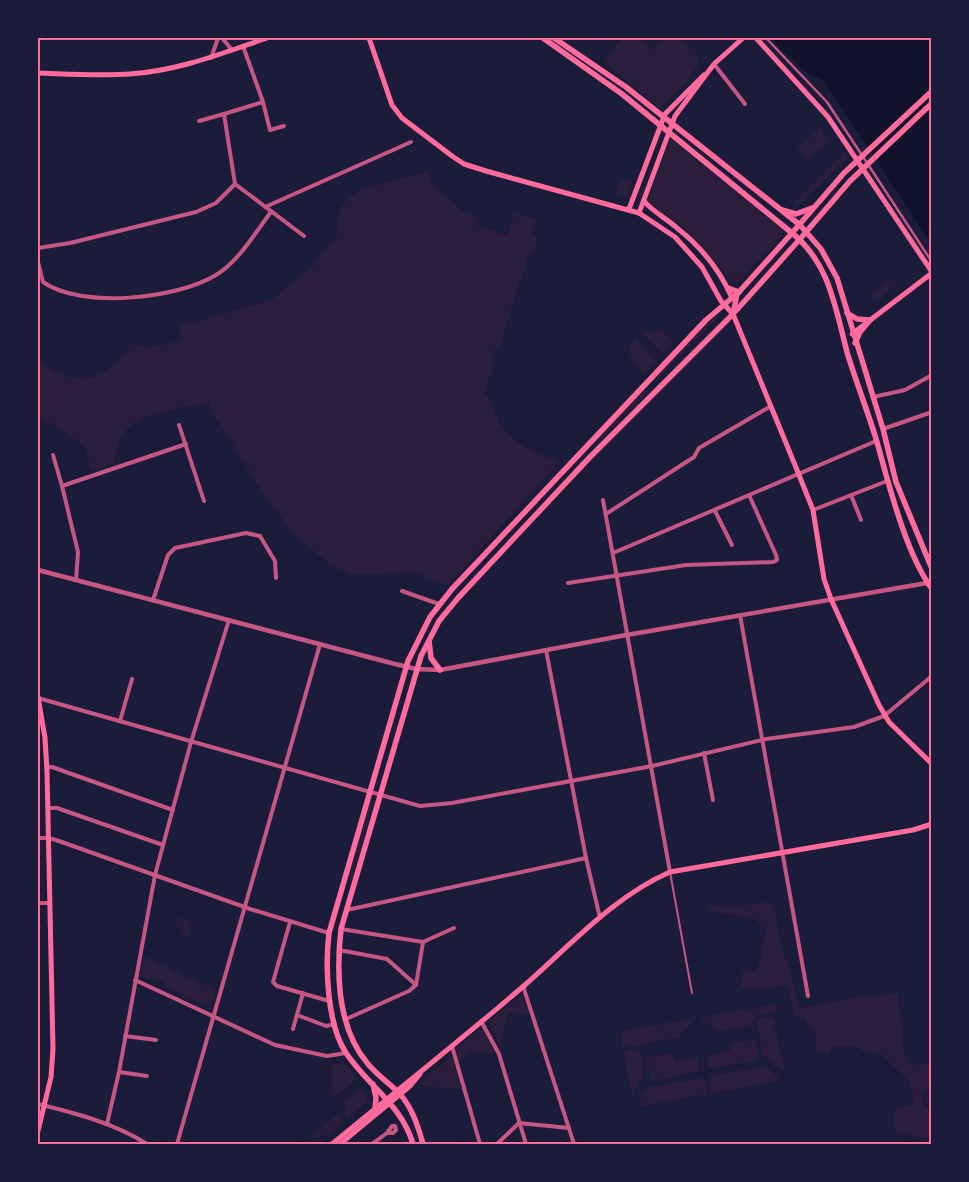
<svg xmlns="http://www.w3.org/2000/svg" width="969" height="1182" viewBox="0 0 969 1182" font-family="'Exo 2',sans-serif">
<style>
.green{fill:#2a1e3b}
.water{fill:#12122b}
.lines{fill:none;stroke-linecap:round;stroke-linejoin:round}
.service{stroke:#c65784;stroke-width:2}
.pedestrian{stroke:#c65784;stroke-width:2.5}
.minor{stroke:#c65784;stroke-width:4}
.tertiary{stroke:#c65784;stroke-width:4.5}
.secondary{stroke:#ff6b9d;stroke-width:5}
.primary{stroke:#ff6b9d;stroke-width:5.5}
.trunk{stroke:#ff6b9d;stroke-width:5.5}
.neatline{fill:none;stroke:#ff6b9d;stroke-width:2}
</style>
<rect width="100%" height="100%" fill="#1b1b3a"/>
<g class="green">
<path d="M622 38H636L655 50 663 38H679L690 48 694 46 699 65 689 75V80L659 108 605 62Z"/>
<path d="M821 127 830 140 807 160 797 148Z"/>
<path d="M673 140 782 229 783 235 739 282 731 281C714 261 698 239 677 222 666 213 654 212 647 199L669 142Z"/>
<path d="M844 152 848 158 802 202 796 205 793 203Z"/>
<path d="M428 171 429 180 439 191 458 206 462 212 478 218 476 225 507 235 515 213 536 219 531 233 536 237V248L527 257V265L520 280 500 348 496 347 491 361 495 363 483 396 489 398C505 442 518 446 559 462L447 586 415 572 352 575 329 564 293 533 261 490 213 413 208 402C170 412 114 411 115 463L91 471 86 448 75 439 38 415V363C49 368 66 378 78 379 100 381 123 361 130 343L148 348 183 340 178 326 270 301 313 266 321 254 336 238 340 208 348 198 363 189Z"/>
<path d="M621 180 633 184 628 197 617 194Z"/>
<path d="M892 277 898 284 877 300 872 293Z"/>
<path d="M717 314 719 317 657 380 656 377Z"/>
<path d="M663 331 674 342 662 354 642 332Z"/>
<path d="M636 340 656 362 645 374C635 364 630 360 629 346Z"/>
<path d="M646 389 648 392 546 493 644 390Z"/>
<path d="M370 802 373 803 351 883V868Z"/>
<path d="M762 902 775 905 780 944 791 972 798 1008 865 996 898 994 904 1052 910 1065 931 1063V1084L922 1093 924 1107 931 1112V1139L897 1133 893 1120 895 1109 913 1104V1093L910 1082 881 1054 863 1051 853 1045 832 1047 829 1054 816 1050V1034L806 1021V1017H794L788 986 741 989 742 972 756 970C763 958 760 945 767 933L754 918 707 911 712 905H746Z"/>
<path d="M178 917 192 922 188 937 183 936 184 931 175 927Z"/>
<path d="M144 957 216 990 209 1007 164 986V983L154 978 152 980 140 975Z"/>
<path d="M520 996H522L528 1014 507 1012 501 1050 489 1021Z"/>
<path d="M776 1004 777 1011 757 1015 750 1025 716 1032 715 1027 702 1021 701 1017Z"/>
<path d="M773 1017 785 1073 762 1053 757 1023 759 1019Z"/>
<path d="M690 1019 691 1023 681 1033V1037L623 1048 620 1031Z"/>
<path d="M479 1030H483L495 1054 469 1050 460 1063 456 1048Z"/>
<path d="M754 1039 759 1057 756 1060 713 1069 709 1067 707 1055 731 1051 729 1044Z"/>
<path d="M636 1048 640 1051 644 1074 632 1097 624 1051Z"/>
<path d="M673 1053 674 1063 698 1057 700 1069 697 1072 654 1081 650 1078 647 1057Z"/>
<path d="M452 1056 462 1090 422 1086 420 1083Z"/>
<path d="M345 1062 356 1077V1080L335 1096 331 1092 332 1065Z"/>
<path d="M766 1066 781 1081 712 1093 709 1080 711 1076Z"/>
<path d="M702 1078 705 1081 707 1094 639 1107 638 1103 649 1087Z"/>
<path d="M362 1087 367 1096 366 1101 348 1118 343 1112 347 1108 343 1103Z"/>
<path d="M337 1115 343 1122 327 1135 309 1138Z"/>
</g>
<path class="water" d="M770 38H931V244L824 81 804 71Z"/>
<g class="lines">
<path class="service" d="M670 872 692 993"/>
<path class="pedestrian" d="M766 38 827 102 932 262"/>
<g class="minor">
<path d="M222 38 232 50"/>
<path d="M211 58 218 38"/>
<path d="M714 64 745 104"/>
<path d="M263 102 270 130 284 126"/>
<path d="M199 121 224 114"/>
<path d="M235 184 304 236"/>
<path d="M265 207 411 142"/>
<path d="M38 248 70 243 196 212 216 203 235 184 224 114 263 102 243 46"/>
<path d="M38 262 43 282C81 309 177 299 216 275 239 261 255 233 271 212"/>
<path d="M931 358 932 359"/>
<path d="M873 397 905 390 932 375"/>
<path d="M179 425 204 501"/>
<path d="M883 429 932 412"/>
<path d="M53 455 62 486 186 444"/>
<path d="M62 486 78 552 76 580"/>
<path d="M851 495 861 520"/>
<path d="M603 500 670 872"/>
<path d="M813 510 887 481"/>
<path d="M715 511 732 545"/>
<path d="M606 514 694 457 699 448 771 406"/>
<path d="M613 553 876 441"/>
<path d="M568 583 686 565 773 562 777 560 776 555 749 495"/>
<path d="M402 591 439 604"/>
<path d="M153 600 168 555 175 548 246 533 260 536 275 561 276 578"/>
<path d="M740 615 808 996"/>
<path d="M546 650 586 858 600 918"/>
<path d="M38 698 420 806 452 803 652 766 766 739 854 727 884 716 932 676"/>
<path d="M120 721 132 679"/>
<path d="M704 753 713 800"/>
<path d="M47 767H52L173 810"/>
<path d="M48 808H57L163 845"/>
<path d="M38 838H49L59 841 250 909 329 933"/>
<path d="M38 903H50"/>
<path d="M347 910 586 858"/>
<path d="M290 922 273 982 277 986 329 1001"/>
<path d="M341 929 423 942 416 985 409 991 346 1019"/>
<path d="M423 942 454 928"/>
<path d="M339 950 387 959 416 985"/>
<path d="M135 980 275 1045 327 1056 346 1053"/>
<path d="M523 986 574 1144"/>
<path d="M297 1015 326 1026 335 1024"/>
<path d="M481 1021 499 1054 526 1144"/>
<path d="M293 1029 303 993"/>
<path d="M125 1036 156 1040"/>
<path d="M452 1046 480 1144"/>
<path d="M119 1072 147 1076"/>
<path d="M38 1104C75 1113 114 1123 147 1144"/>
<path d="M107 1124 119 1072 155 875 191 742 229 620"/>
<path d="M177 1144 320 644"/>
<path d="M372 1144 387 1133 392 1126H395L396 1130 393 1133H387"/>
<path d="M497 1144 519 1123 569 1128"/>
</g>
<path class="tertiary" d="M38 570 395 664 416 669 440 670 621 636 927 583"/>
<g class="secondary">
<path d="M369 38 392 105 402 118 452 156 464 164 486 171 639 213 675 237 702 267 721 301 733 314 795 465 813 510 824 579 831 599 879 705 889 722 932 764"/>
<path d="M756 38 828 117 932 272"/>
<path d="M38 73C68 74 99 76 130 74 178 71 223 53 267 38"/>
<path d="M644 201C653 212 666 218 677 228 700 246 720 270 732 298"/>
<path d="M629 209 665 114 704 75"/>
<path d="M639 213 675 116 714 64 743 38"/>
<path d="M852 334 932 273"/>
<path d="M38 697 45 738 47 771 53 1049 51 1077 38 1131"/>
<path d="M332 1144C394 1093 457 1043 519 990 566 950 612 897 670 872L913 830 932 824"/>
<path d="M340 1144 410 1086 420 1074"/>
</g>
<g class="primary">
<path d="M554 38 626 87 800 225"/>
<path d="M728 288 739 292"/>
<path d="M733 314 737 294"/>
<path d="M429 641 431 658 440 670"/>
<path d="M373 1084 376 1098 375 1109"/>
<path d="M413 1144C402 1105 368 1086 346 1053 327 1024 325 967 329 933L408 661 430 617 452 589 706 320 739 292 792 233 622 94 543 38"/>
<path d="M423 1144C418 1126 412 1107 399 1093 389 1083 377 1075 368 1064 337 1028 336 974 341 929L421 656 439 621 458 598 590 457 733 314 800 239"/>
</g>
<g class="trunk">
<path d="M932 91 844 173 792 233C830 264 835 307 847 352 856 382 868 412 877 442 889 485 906 554 932 589"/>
<path d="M782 210 796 214 812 208"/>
<path d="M800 225 821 249 837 278 883 429 896 482 932 569"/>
<path d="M800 239 850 181 932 103"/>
<path d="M847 313 857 319 870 320"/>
<path d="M855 343 860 332 870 320"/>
</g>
</g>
<rect width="969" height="1182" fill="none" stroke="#1b1b3a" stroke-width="78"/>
<rect x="39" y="39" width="891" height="1104" class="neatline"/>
</svg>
